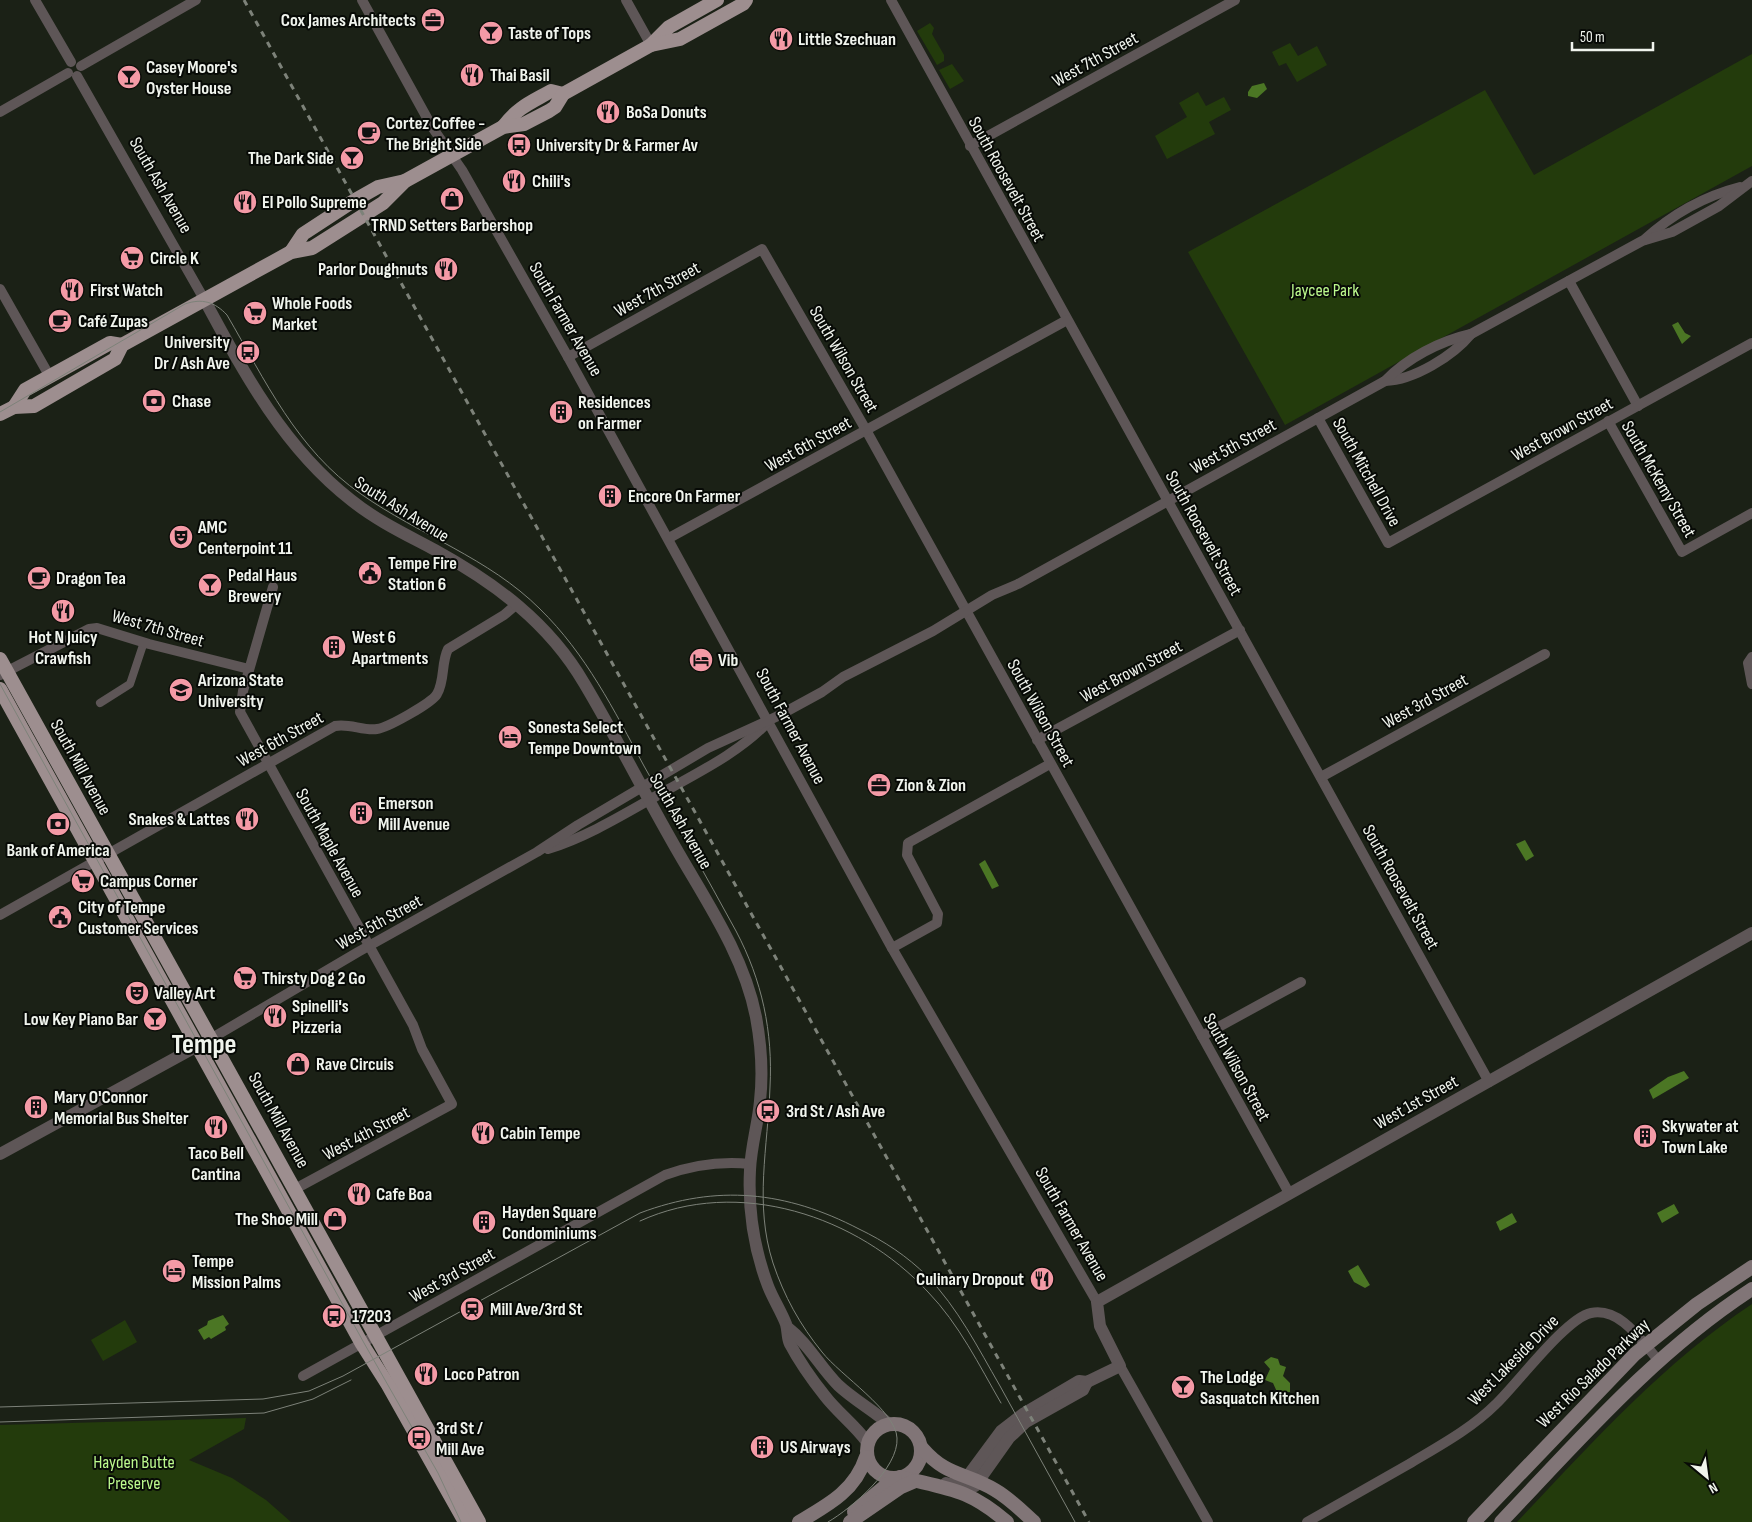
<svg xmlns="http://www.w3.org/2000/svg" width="1752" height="1522" viewBox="0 0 1752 1522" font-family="'Sofia Sans Condensed',sans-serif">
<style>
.green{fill:#233b0c}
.water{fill:#4b7624}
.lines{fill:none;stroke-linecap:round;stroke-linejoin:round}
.pedestrian{stroke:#5e5657;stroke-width:8}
.minor{stroke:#5e5657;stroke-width:10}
.tertiary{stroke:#5e5657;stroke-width:12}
.secondary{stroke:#817577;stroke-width:14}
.primary{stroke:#9d8e8f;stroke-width:14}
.tram{stroke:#7d8279;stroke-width:1}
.rail{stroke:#7d8279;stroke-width:3;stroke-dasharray:6 6;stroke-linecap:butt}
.labels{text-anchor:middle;stroke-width:4;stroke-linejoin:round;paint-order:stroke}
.poi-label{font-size:18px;font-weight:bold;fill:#f0f4ed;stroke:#070a06;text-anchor:start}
.street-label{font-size:18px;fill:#f0f4ed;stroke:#070a06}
.park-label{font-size:18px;fill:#bcf98d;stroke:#070a06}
.town-label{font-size:28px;font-weight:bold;fill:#f0f4ed;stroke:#070a06}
</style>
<rect width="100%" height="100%" fill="#1b2116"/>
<g class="green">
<path d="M930 23 934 28 932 34 944 55V61L937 65 917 31Z"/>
<path d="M1290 43 1298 56 1317 46 1327 65 1297 82 1286 63 1279 66 1272 52Z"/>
<path d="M1752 54V166L1285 425 1188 252 1485 90 1534 175Z"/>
<path d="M952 64 964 81 950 89 939 70Z"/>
<path d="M1198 92 1206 106 1224 97 1231 110 1209 122 1215 134 1167 159 1155 136 1187 117 1179 103Z"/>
<path d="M1752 1304V1522H1517C1591 1444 1662 1364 1752 1304Z"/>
<path d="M125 1320 137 1342 103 1361 91 1340Z"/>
<path d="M246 1418 244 1429 189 1460 232 1478 266 1500 291 1522H0V1425Z"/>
</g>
<g class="water">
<path d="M1264 83 1267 89 1257 98 1248 96V92L1252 86Z"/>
<path d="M1678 322 1685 333 1691 336 1682 344 1672 325Z"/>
<path d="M1525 840 1534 856 1526 861 1516 844Z"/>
<path d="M985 860 999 886 992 889 979 864Z"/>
<path d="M1684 1071 1689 1078 1653 1099 1649 1090 1668 1077Z"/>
<path d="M1674 1204 1679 1213 1662 1223 1657 1213Z"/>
<path d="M1512 1213 1517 1222 1500 1231 1496 1222Z"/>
<path d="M1358 1265 1370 1285 1365 1288 1354 1282 1348 1271Z"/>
<path d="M223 1315 229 1324 225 1327 226 1330 211 1339 209 1337 204 1340 198 1330 207 1325 208 1321Z"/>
<path d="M1271 1357 1278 1359 1280 1365 1286 1367 1283 1376 1290 1383V1392H1277L1273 1383 1265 1380 1270 1369 1264 1362Z"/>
</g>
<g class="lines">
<path class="pedestrian" d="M100 703 130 684 144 642"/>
<g class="minor">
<path d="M35 0 71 62"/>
<path d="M362 0 432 127 462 170 568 357 892 948 1097 1302"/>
<path d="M626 0 651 45"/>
<path d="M891 0 1489 1082"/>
<path d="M81 66 196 0"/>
<path d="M77 76 204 299"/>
<path d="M0 112 68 73"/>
<path d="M970 146 1235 0"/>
<path d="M1644 240C1671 215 1705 196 1740 187"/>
<path d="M1569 281 1638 406"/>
<path d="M0 289 50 377"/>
<path d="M568 357 762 249 866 430 1289 1193"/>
<path d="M1385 381C1414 380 1453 356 1471 334"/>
<path d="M1318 418 1388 543 1752 343"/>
<path d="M1608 421 1682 552 1752 513"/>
<path d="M669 538 1067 320"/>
<path d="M273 587 243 691 240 712 413 1025 422 1049 452 1104 295 1189"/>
<path d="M1752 657 1748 663 1752 684"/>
<path d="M0 675 89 629 97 628 149 644 249 669"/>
<path d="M1037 740 1240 630"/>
<path d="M1321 777 1545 654"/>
<path d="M548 849C590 836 629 811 667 790 701 771 741 751 768 722"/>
<path d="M0 915 335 726C349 723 363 731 377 729 387 728 432 703 437 694 445 681 441 663 448 649L504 615 517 604"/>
<path d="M892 948 937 923 938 914 907 855 908 843 1050 764"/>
<path d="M1202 1036 1301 982"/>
<path d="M212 1038 358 952 537 852 578 825 708 748 778 716 822 692 843 677 933 631 992 595 1018 584 1385 381C1407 358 1440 341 1471 334L1642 241 1672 232 1719 206 1752 181"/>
<path d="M1120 1366 1208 1522"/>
<path d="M303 1376 665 1175C693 1165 721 1161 750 1164"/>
<path d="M1307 1522C1341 1503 1375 1483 1409 1464 1439 1446 1471 1429 1496 1404 1517 1384 1566 1318 1591 1313 1621 1307 1642 1342 1659 1361"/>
</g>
<g class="tertiary">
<path d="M204 299C244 373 284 448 351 500 377 521 407 535 435 550 495 583 549 623 584 683 614 733 640 785 669 836 701 894 743 951 756 1017 761 1044 763 1074 760 1101 758 1124 751 1146 750 1170 748 1209 754 1249 768 1286 773 1299 781 1311 786 1324 788 1331 787 1338 790 1344 799 1361 813 1381 825 1396 838 1413 855 1425 867 1442"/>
<path d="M0 1154 212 1038"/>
<path d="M787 1327C808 1343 820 1367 838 1385 854 1400 873 1410 890 1425"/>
<path d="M967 1477 1001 1431 1023 1414 1079 1381 1087 1382 1120 1366 1100 1326 1097 1302 1752 933"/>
<path d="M946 1483 969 1488 975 1486 1009 1438 1026 1422 1083 1390 1087 1382"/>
</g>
<g class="secondary">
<circle cx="894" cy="1451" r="27"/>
<path d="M922 1448C947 1477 965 1472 995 1490 1009 1498 1022 1511 1034 1522"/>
<path d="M900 1477C948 1489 967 1488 1007 1522"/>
<path d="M854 1512 895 1478"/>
<path d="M799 1522C828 1505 855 1491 866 1457"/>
<path d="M850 1522 901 1487 915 1481"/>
<path d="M1474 1522 1635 1354 1697 1304 1752 1267"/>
<path d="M1501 1522C1580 1439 1655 1352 1752 1289"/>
</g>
<g class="primary">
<path d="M651 45 669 27 717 0"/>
<path d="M503 127C518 107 530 103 551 91L563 94"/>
<path d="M291 252 303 234 355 200 378 187 405 181"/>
<path d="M14 407 25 390 110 343 122 345"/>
<path d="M0 414 14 407 34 406 115 359 122 345 291 252 312 248 383 203 405 181 503 127 524 124 549 111 555 107 563 94 651 45 680 39 743 4 746 0"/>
<path d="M0 659 479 1522"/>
<path d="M0 689 362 1344 388 1385 465 1522"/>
</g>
<g class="tram">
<path d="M0 412 185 304C202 298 215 302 227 315 265 380 297 450 361 494 419 535 489 558 540 609 586 654 614 710 644 766 675 821 706 876 736 931 762 980 773 1032 770 1087 768 1147 754 1204 773 1263 784 1296 800 1325 822 1352 840 1375 896 1411 897 1438 899 1468 852 1508 828 1522"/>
<path d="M0 684 364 1343 438 1473 461 1522"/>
<path d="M640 1221C738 1176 858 1216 928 1292 959 1324 979 1365 1001 1403"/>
<path d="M0 1407 263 1399 309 1391 343 1376 640 1213C717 1184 786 1191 859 1229 884 1241 907 1256 927 1276 958 1308 978 1348 1000 1386 1025 1431 1050 1477 1075 1522"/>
<path d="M0 1422 264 1413 313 1399 351 1380"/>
</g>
<path class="rail" d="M244 0 1089 1522"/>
</g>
<defs>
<g id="office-disc" transform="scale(1.25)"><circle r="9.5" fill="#f49aa6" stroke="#070a06"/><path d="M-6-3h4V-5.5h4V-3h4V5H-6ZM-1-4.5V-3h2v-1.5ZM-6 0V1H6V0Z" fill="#111"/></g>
<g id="bar-disc" transform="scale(1.25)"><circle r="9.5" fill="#f49aa6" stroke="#070a06"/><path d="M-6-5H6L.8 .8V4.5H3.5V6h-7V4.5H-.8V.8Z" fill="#111"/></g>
<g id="restaurant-disc" transform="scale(1.25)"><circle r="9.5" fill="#f49aa6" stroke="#070a06"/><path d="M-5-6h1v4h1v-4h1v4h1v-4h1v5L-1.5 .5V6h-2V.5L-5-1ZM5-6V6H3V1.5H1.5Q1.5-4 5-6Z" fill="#111"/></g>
<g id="cafe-disc" transform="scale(1.25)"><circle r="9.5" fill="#f49aa6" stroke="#070a06"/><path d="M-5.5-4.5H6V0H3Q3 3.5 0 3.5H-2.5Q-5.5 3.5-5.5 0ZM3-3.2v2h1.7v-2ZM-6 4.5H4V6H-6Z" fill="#111"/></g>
<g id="bus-disc" transform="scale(1.25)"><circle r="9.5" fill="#f49aa6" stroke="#070a06"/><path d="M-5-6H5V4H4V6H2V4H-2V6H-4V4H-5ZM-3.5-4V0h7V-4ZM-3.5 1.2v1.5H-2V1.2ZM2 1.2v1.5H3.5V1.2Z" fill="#111"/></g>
<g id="shop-disc" transform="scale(1.25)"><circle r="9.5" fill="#f49aa6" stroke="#070a06"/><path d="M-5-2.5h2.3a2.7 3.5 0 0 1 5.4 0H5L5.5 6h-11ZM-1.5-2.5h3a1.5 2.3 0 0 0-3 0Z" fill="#111"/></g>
<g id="supermarket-disc" transform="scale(1.25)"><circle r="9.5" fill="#f49aa6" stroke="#070a06"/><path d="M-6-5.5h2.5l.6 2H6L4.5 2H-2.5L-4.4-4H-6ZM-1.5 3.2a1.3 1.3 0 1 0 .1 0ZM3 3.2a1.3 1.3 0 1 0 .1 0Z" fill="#111"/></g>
<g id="bank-disc" transform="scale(1.25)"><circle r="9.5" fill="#f49aa6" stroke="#070a06"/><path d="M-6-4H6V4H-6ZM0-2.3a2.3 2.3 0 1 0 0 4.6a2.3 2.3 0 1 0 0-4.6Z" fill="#111"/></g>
<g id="building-disc" transform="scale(1.25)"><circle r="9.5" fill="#f49aa6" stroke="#070a06"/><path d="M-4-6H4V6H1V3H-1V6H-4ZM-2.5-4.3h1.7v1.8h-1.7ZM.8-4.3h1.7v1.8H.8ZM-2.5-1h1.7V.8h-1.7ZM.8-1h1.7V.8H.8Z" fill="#111"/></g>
<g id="theatre-disc" transform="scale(1.25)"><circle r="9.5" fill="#f49aa6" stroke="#070a06"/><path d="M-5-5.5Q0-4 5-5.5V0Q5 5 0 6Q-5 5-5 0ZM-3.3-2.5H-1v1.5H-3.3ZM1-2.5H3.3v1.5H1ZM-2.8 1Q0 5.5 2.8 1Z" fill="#111"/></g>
<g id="civic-disc" transform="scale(1.25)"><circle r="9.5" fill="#f49aa6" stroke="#070a06"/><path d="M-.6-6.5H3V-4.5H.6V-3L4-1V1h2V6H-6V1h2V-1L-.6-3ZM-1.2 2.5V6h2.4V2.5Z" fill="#111"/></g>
<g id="hotel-disc" transform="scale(1.25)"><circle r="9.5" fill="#f49aa6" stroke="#070a06"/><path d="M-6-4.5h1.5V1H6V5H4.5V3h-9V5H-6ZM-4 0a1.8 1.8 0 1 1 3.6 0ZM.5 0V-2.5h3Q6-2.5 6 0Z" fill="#111"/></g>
<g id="university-disc" transform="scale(1.25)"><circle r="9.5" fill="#f49aa6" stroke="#070a06"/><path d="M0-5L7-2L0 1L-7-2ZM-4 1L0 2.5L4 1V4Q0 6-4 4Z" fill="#111"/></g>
<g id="station-disc" transform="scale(1.25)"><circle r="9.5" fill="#f49aa6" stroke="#070a06"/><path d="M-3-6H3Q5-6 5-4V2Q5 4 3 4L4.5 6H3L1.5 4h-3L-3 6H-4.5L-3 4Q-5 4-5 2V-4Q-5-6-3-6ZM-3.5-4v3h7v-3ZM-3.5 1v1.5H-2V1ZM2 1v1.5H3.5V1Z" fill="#111"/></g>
</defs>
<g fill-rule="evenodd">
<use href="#office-disc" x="433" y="20"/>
<use href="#bar-disc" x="491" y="33"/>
<use href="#restaurant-disc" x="781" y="39"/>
<use href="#restaurant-disc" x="472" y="75"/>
<use href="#bar-disc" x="129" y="77"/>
<use href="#restaurant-disc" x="608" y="112"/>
<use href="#cafe-disc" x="369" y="133"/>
<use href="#bus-disc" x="519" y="145"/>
<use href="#bar-disc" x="352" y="158"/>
<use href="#restaurant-disc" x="514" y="181"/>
<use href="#shop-disc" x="452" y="199"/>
<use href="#restaurant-disc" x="245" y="202"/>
<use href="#supermarket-disc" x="132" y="258"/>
<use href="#restaurant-disc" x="446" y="269"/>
<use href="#restaurant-disc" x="72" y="290"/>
<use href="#supermarket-disc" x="255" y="313"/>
<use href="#cafe-disc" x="60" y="321"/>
<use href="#bus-disc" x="248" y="352"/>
<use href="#bank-disc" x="154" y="401"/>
<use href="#building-disc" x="561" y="412"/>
<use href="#building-disc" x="610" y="496"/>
<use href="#theatre-disc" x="181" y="537"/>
<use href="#civic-disc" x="370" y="573"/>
<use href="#cafe-disc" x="39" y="578"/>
<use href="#bar-disc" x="210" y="585"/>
<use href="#restaurant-disc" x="63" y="611"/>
<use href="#building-disc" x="334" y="647"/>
<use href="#hotel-disc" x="701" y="660"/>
<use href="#university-disc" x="181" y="690"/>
<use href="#hotel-disc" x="510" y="737"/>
<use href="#office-disc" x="879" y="785"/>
<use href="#building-disc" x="361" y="813"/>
<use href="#restaurant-disc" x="247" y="819"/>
<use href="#bank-disc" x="58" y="824"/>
<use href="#supermarket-disc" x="83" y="881"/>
<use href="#civic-disc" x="60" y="917"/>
<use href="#supermarket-disc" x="245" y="978"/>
<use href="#theatre-disc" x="137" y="993"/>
<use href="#restaurant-disc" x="275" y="1016"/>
<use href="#bar-disc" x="155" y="1019"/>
<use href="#shop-disc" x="298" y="1064"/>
<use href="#building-disc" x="36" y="1107"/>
<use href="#bus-disc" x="768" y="1111"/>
<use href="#restaurant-disc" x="216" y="1127"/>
<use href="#restaurant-disc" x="483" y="1133"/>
<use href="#building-disc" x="1645" y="1136"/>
<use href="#restaurant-disc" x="359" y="1194"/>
<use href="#shop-disc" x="335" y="1219"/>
<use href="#building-disc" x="484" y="1222"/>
<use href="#hotel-disc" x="174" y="1271"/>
<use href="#restaurant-disc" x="1042" y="1279"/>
<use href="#station-disc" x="472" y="1309"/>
<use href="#bus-disc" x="334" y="1316"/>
<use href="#restaurant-disc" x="426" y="1374"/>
<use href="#bar-disc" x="1183" y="1387"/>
<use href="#bus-disc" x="419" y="1438"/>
<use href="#building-disc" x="762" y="1447"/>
</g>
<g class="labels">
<g class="poi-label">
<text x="416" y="26" text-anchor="end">Cox James Architects</text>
<text x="508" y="39">Taste of Tops</text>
<text x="798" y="45">Little Szechuan</text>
<text x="146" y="73">Casey Moore's<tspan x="146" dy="21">Oyster House</tspan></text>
<text x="490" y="81">Thai Basil</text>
<text x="626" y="118">BoSa Donuts</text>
<text x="386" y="129">Cortez Coffee -<tspan x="386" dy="21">The Bright Side</tspan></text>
<text x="536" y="151">University Dr &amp; Farmer Av</text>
<text x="334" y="164" text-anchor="end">The Dark Side</text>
<text x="532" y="187">Chili's</text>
<text x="262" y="208">El Pollo Supreme</text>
<text x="452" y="231" text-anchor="middle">TRND Setters Barbershop</text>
<text x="150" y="264">Circle K</text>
<text x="428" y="275" text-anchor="end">Parlor Doughnuts</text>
<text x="90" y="296">First Watch</text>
<text x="272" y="309">Whole Foods<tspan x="272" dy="21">Market</tspan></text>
<text x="78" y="327">Café Zupas</text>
<text x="230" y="348" text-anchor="end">University<tspan x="230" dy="21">Dr / Ash Ave</tspan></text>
<text x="172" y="407">Chase</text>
<text x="578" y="408">Residences<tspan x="578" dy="21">on Farmer</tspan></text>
<text x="628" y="502">Encore On Farmer</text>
<text x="198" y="533">AMC<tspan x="198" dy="21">Centerpoint 11</tspan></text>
<text x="388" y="569">Tempe Fire<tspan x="388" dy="21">Station 6</tspan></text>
<text x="228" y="581">Pedal Haus<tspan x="228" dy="21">Brewery</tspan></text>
<text x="56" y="584">Dragon Tea</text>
<text x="63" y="643" text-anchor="middle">Hot N Juicy<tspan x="63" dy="21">Crawfish</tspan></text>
<text x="352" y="643">West 6<tspan x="352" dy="21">Apartments</tspan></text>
<text x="718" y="666">Vib</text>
<text x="198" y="686">Arizona State<tspan x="198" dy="21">University</tspan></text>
<text x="528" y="733">Sonesta Select<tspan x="528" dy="21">Tempe Downtown</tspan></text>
<text x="896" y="791">Zion &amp; Zion</text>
<text x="378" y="809">Emerson<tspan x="378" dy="21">Mill Avenue</tspan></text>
<text x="230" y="825" text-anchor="end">Snakes &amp; Lattes</text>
<text x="58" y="856" text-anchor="middle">Bank of America</text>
<text x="100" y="887">Campus Corner</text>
<text x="78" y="913">City of Tempe<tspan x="78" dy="21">Customer Services</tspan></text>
<text x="262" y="984">Thirsty Dog 2 Go</text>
<text x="154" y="999">Valley Art</text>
<text x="292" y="1012">Spinelli's<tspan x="292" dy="21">Pizzeria</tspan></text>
<text x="138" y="1025" text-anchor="end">Low Key Piano Bar</text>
<text x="316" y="1070">Rave Circuis</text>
<text x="54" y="1103">Mary O'Connor<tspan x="54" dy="21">Memorial Bus Shelter</tspan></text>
<text x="786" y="1117">3rd St / Ash Ave</text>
<text x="1662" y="1132">Skywater at<tspan x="1662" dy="21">Town Lake</tspan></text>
<text x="500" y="1139">Cabin Tempe</text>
<text x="216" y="1159" text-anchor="middle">Taco Bell<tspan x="216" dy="21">Cantina</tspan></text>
<text x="376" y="1200">Cafe Boa</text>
<text x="502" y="1218">Hayden Square<tspan x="502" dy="21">Condominiums</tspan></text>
<text x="318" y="1225" text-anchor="end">The Shoe Mill</text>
<text x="192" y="1267">Tempe<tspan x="192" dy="21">Mission Palms</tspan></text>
<text x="1024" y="1285" text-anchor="end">Culinary Dropout</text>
<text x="490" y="1315">Mill Ave/3rd St</text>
<text x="352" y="1322">17203</text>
<text x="444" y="1380">Loco Patron</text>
<text x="1200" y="1383">The Lodge<tspan x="1200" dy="21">Sasquatch Kitchen</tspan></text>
<text x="436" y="1434">3rd St /<tspan x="436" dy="21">Mill Ave</tspan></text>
<text x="780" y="1453">US Airways</text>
</g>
<g class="street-label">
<text transform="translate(1095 59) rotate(-29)" y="6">West 7th Street</text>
<text transform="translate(1007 179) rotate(61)" y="6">South Roosevelt Street</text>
<text transform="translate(161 185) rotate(60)" y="6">South Ash Avenue</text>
<text transform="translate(657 289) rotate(-29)" y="6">West 7th Street</text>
<text transform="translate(566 319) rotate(60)" y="6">South Farmer Avenue</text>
<text transform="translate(844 359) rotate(60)" y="6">South Wilson Street</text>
<text transform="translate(1562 429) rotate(-29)" y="6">West Brown Street</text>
<text transform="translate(808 444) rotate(-29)" y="6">West 6th Street</text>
<text transform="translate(1233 446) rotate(-29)" y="6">West 5th Street</text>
<text transform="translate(1367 472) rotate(61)" y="6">South Mitchell Drive</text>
<text transform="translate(1659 479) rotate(60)" y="6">South McKemy Street</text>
<text transform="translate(402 509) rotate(32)" y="6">South Ash Avenue</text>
<text transform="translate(1204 533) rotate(61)" y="6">South Roosevelt Street</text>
<text transform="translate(158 628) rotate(16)" y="6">West 7th Street</text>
<text transform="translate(1131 671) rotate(-28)" y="6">West Brown Street</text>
<text transform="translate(1425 701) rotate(-29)" y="6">West 3rd Street</text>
<text transform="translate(1041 713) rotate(61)" y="6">South Wilson Street</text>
<text transform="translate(791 726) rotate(62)" y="6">South Farmer Avenue</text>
<text transform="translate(280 739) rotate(-29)" y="6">West 6th Street</text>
<text transform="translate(81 767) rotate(61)" y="6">South Mill Avenue</text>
<text transform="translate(681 821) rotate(60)" y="6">South Ash Avenue</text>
<text transform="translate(330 843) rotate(61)" y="6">South Maple Avenue</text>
<text transform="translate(1401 887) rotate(61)" y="6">South Roosevelt Street</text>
<text transform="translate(379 922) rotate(-29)" y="6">West 5th Street</text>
<text transform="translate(1237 1067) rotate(61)" y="6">South Wilson Street</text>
<text transform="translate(1416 1102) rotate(-29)" y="6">West 1st Street</text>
<text transform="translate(279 1120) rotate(61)" y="6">South Mill Avenue</text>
<text transform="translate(366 1133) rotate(-28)" y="6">West 4th Street</text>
<text transform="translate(1072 1224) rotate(60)" y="6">South Farmer Avenue</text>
<text transform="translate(452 1275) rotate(-29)" y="6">West 3rd Street</text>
<text transform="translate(1513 1360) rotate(-45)" y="6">West Lakeside Drive</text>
<text transform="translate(1593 1373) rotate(-44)" y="6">West Rio Salado Parkway</text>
</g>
<g class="park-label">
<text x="1325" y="296">Jaycee Park</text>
<text x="134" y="1468">Hayden Butte<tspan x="134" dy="21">Preserve</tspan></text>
</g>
<g class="town-label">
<text x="204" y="1053">Tempe</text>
</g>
</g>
<g transform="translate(1707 1477) rotate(151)" stroke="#070a06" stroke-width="4" paint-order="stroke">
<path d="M0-4L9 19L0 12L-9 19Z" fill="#f0f4ed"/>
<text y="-8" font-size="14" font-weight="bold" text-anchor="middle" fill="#f0f4ed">N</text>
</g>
<path d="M1572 42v8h81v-8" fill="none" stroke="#f0f4ed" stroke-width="2.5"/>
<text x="1580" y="42" font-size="15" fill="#f0f4ed" stroke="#070a06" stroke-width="4" paint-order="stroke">50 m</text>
</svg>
